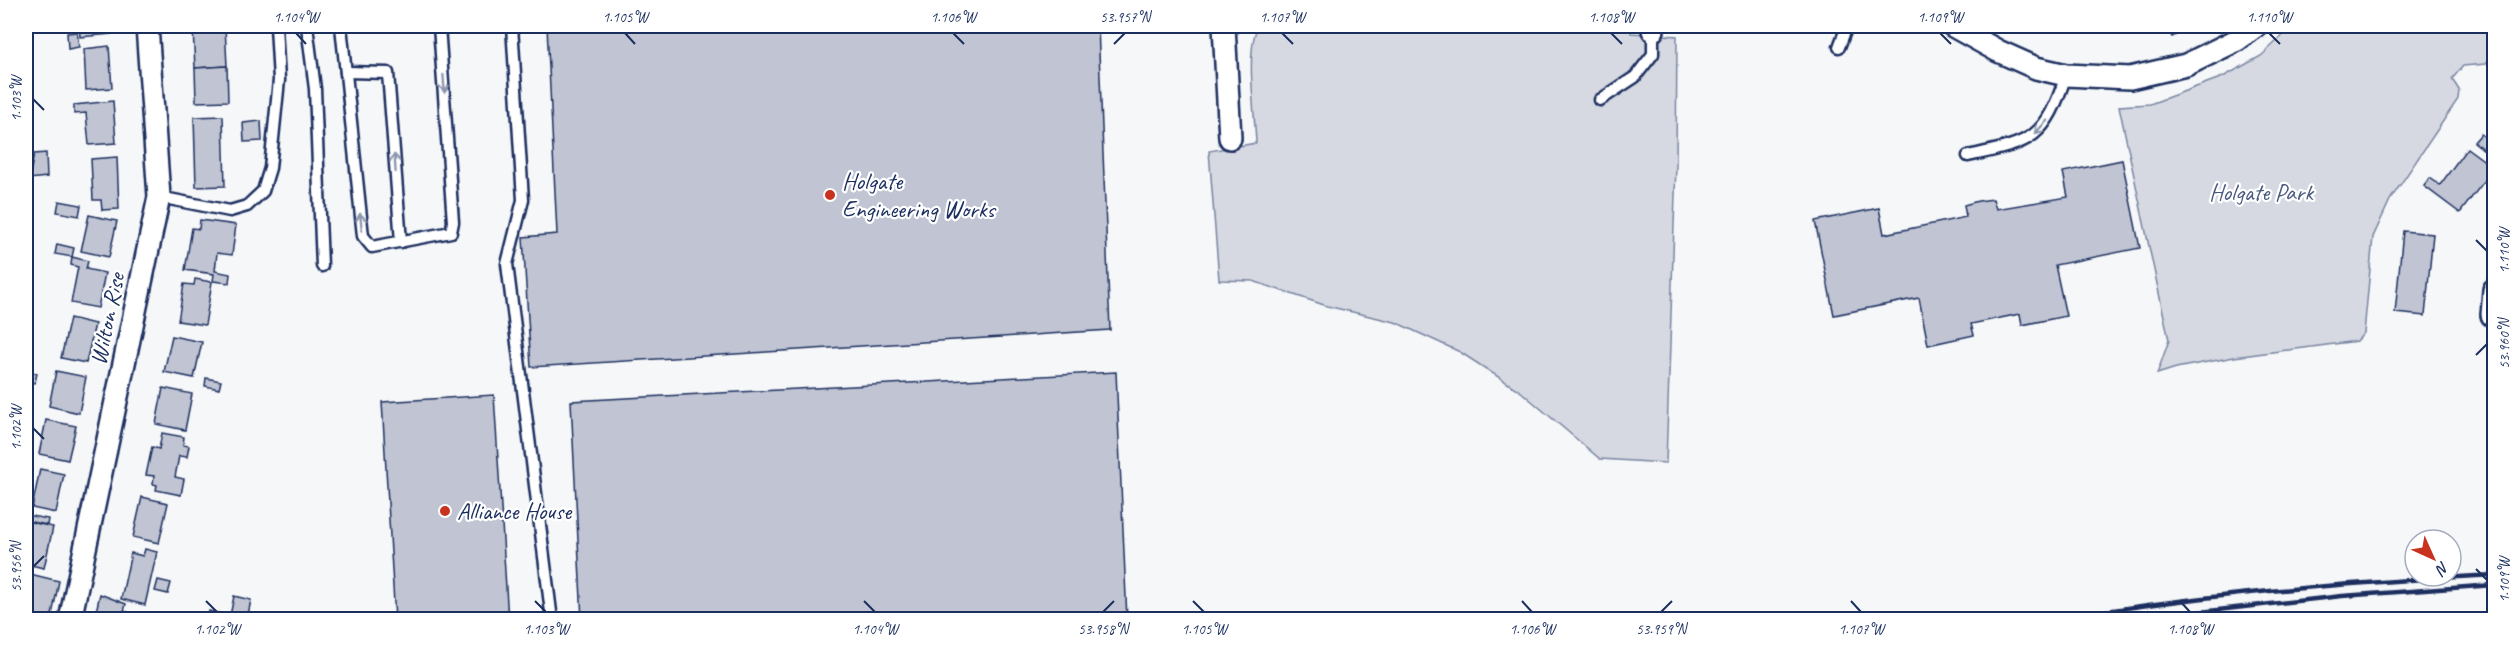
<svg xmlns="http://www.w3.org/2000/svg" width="2520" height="645" viewBox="0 0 2520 645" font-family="Caveat,sans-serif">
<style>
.green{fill:#d6d9e2;stroke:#7884a0;stroke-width:1.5}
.building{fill:#c0c4d3;stroke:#1b2f5e;stroke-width:1.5}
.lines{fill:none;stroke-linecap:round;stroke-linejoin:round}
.lane-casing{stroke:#1b2f5e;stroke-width:15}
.street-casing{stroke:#1b2f5e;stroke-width:26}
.lane{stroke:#fff;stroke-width:10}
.street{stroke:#fff;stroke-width:21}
.rail{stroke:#1b2f5e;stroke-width:4.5}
.oneway{stroke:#8d97ae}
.ticks{fill:none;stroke:#1b2f5e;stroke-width:2}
.poi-dot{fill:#c8321e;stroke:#fff;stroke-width:2}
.labels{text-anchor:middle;stroke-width:4.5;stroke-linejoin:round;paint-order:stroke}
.poi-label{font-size:24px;fill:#1b2f5e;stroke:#fff;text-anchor:start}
.park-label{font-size:24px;fill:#4a5a7f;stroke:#fff}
.street-label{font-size:24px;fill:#1b2f5e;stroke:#fff}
.neatline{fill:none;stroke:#1b2f5e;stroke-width:2}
.ticks-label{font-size:15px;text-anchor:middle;fill:#1b2f5e}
</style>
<rect width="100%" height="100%" fill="#f6f7f9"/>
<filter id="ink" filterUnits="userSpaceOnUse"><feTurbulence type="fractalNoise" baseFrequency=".0167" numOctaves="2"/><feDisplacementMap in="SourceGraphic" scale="12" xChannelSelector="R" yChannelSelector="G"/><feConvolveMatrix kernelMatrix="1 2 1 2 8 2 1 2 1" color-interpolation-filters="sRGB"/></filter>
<g filter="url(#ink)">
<g class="green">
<path d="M1258 26H1630L1631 33 1677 36 1676 165 1666 463 1600 459 1520 391 1460 352 1395 322 1327 306 1253 281 1219 280 1209 151 1256 143C1255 113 1245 50 1258 26Z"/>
<path d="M2293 26H2494V52L2486 64 2463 66 2452 79 2459 90 2458 99 2390 200 2373 237 2364 333 2357 341 2234 357 2176 368 2157 374 2169 340 2119 106 2150 104 2223 77 2261 56Z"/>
</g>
<g class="building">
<path d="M79 26H111V34L80 37Z"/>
<path d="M547 26H1098L1110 330 531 367 523 237 557 234Z"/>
<path d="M2165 26H2194L2172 37Z"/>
<path d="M225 27 227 66 195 68 193 29Z"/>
<path d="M77 32 79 47 68 49 67 33Z"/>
<path d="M109 46 112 88 86 90 84 49Z"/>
<path d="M227 66 228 101 196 102 195 68Z"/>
<path d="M113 101 116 143 89 145 86 113 74 114V105Z"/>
<path d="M223 116 225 186 196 187 194 117Z"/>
<path d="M261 121 262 141 244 142 243 123Z"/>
<path d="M2494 128V158L2474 142 2481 134 2486 138Z"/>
<path d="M2467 148 2494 168 2460 213 2424 186 2430 178 2440 185Z"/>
<path d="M46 153 47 177 29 179 34 154Z"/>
<path d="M117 157 119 209 102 210 101 200H93L91 159Z"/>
<path d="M2122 160 2140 248 2055 265 2066 316 2022 325 2020 314 1971 324 1974 335 1928 345 1919 298 1834 315 1815 221 1879 208 1884 234 1966 217 1964 205 1978 201 1993 199 1996 209 2068 197 2063 172Z"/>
<path d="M59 201 81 205 79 216 57 212Z"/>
<path d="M89 215 117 221 109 257 81 251Z"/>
<path d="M200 220 236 225 232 255 217 253 215 271 230 274 229 283 213 281 214 274 185 270 192 228 199 229Z"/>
<path d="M2403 231 2433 234 2425 316 2395 313Z"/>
<path d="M57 244 74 248 72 257 55 254Z"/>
<path d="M72 257 88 261 86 269 105 273 98 308 71 303 78 267 71 265Z"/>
<path d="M195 279 212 282 205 325 178 321 184 284 194 285Z"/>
<path d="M70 318 95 324 86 363 61 358Z"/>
<path d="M172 336 202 342 194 378 164 372Z"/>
<path d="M26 371 37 373 35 383 26 382Z"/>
<path d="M56 371 86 377 79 413 49 406Z"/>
<path d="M1116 372 1127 620H582L571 401Z"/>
<path d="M206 378 221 381 219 389 205 386Z"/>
<path d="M163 388 192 394 185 430 156 424Z"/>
<path d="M494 395 508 620H395L382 402Z"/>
<path d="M46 420 76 426 68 460 39 454Z"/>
<path d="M162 433 184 437 183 445 189 446 187 457 179 456 175 477 184 479 181 495 156 490 157 485 153 484 154 476 146 475 152 447 159 449Z"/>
<path d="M40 469 64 474 56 513 32 508Z"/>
<path d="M142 497 168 503 159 543 133 537Z"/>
<path d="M26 515 48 519 47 525 26 521V526Z"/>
<path d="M26 521 53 527 44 568 26 564Z"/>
<path d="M145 549 157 552 145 605 121 599 131 553 143 556Z"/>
<path d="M26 573 59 581 51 620H26Z"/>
<path d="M158 580 171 583 168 594 155 591Z"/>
<path d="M100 594 126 604 124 611 137 615 136 620H94Z"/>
<path d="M234 596 251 600 247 620 208 619 209 611 230 616Z"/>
</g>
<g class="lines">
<g class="lane-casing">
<g id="lane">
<path d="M307 26 315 89 322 266"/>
<path d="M341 26 363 236 372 247 451 232 453 222 439 26"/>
<path d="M512 26 523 200 507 264 552 620"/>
<path d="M1839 47 1847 26"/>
<path d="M346 72 388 73 401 242"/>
<path d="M1600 100 1635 77 1653 54V30"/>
<path d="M1968 156C2032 142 2045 140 2066 75"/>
<path d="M159 197 230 211 247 206 263 191 270 168 279 80 276 26"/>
</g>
</g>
<g class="street-casing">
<g id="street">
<path d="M1224 26 1230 138"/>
<path d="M1653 26V30"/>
<path d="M1953 26 1998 51 2036 68 2066 75 2130 78 2186 65 2237 40 2256 26"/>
<path d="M2492 315 2494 290"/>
<path d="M70 620 159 197 147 26"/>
</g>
</g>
<use href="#lane" class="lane"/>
<use href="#street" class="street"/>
<g class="rail">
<path d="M2052 620C2198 594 2347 583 2494 575"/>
<path d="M2129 620 2342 596 2494 585"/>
</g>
</g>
<defs><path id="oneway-shaft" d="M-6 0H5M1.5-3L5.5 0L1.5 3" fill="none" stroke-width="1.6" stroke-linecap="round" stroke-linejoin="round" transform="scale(1.5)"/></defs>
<g class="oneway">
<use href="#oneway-shaft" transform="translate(444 84) rotate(86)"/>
<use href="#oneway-shaft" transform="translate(2041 127) rotate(134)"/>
<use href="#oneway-shaft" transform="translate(395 163) rotate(-94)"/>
<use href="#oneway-shaft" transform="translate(361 222) rotate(-96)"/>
</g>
</g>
<path class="ticks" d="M296 33 306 44M625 33 635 44M953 33 964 44M1282 33 1293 44M1611 33 1622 44M1940 33 1951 44M2269 33 2280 44M1114 44 1125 33M33 99 44 110M2476 240 2487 251M2476 355 2487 344M33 428 44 439M33 567 44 556M2476 569 2487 580M206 601 217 612M535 601 546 612M864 601 875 612M1193 601 1204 612M1522 601 1532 612M1851 601 1861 612M2180 601 2190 612M1103 612 1114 601M1661 612 1672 601"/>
<g class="poi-dot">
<circle cx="830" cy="195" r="6"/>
<circle cx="445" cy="511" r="6"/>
</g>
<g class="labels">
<g class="poi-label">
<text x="842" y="189">Holgate<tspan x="842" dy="28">Engineering Works</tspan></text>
<text x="457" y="519">Alliance House</text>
</g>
<g class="park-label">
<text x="2261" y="200">Holgate Park</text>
</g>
<g class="street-label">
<text transform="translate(107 319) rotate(-78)" y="8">Wilton Rise</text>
</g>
</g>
<rect width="2520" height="645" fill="none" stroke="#fff" stroke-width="66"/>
<g transform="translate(2433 558) rotate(135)"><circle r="28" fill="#ffffff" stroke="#a4acbf" stroke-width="1.5"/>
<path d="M0-4.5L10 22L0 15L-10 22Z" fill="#c8321e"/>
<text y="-9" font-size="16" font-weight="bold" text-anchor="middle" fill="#1b2f5e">N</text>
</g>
<rect x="33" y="33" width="2454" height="579" class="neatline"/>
<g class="ticks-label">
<text x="296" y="22">1.104°W</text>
<text x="625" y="22">1.105°W</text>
<text x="953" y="22">1.106°W</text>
<text x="1125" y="22">53.957°N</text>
<text x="1282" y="22">1.107°W</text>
<text x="1611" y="22">1.108°W</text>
<text x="1940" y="22">1.109°W</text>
<text x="2269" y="22">1.110°W</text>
<text transform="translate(16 99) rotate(-90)" y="5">1.103°W</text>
<text transform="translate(2504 251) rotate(-90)" y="5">1.110°W</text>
<text transform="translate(2504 344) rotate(-90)" y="5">53.960°N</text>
<text transform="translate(16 428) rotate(-90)" y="5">1.102°W</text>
<text transform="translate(16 567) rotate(-90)" y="5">53.956°N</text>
<text transform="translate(2504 580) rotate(-90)" y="5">1.109°W</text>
<text x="217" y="634">1.102°W</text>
<text x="546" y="634">1.103°W</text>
<text x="875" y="634">1.104°W</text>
<text x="1103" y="634">53.958°N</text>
<text x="1204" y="634">1.105°W</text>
<text x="1532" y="634">1.106°W</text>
<text x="1661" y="634">53.959°N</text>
<text x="1861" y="634">1.107°W</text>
<text x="2190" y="634">1.108°W</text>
</g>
</svg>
